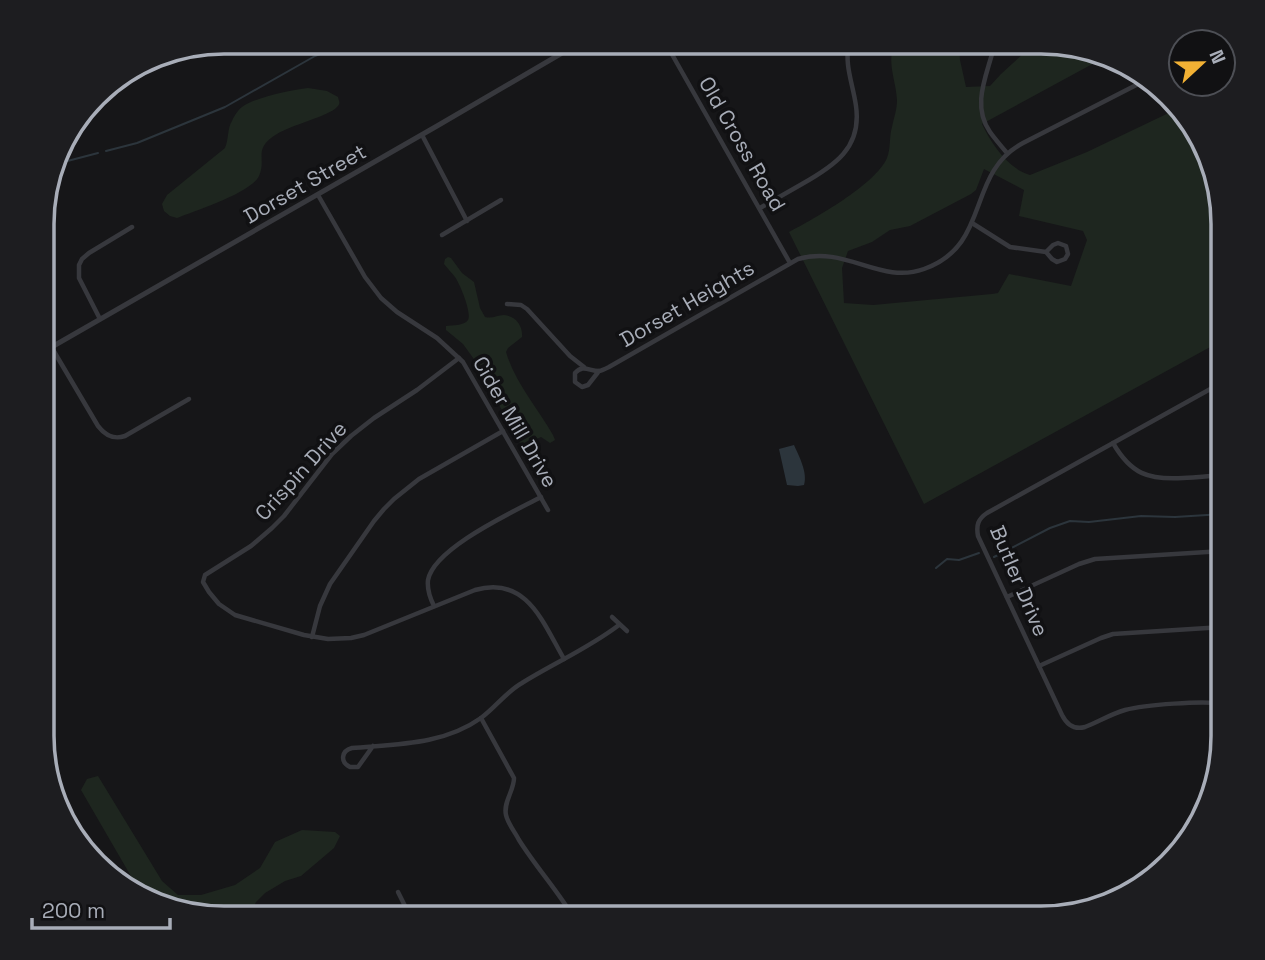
<svg xmlns="http://www.w3.org/2000/svg" width="1265" height="960" viewBox="0 0 1265 960" font-family="'Space Grotesk',sans-serif">
<style>
.green{fill:#1e261f;fill-rule:evenodd}
.water{fill:#2c353c}
.lines{fill:none;stroke-linecap:round;stroke-linejoin:round}
.stream{stroke:#2c353c;stroke-width:2}
.minor{stroke:#37383d;stroke-width:4.5}
.tertiary{stroke:#37383d;stroke-width:5}
.labels{text-anchor:middle;stroke-width:7;stroke-linejoin:round;paint-order:stroke}
.street-label{font-size:21px;fill:#a8adb8;stroke:#111113}
.rim{fill:none;stroke:#a8adb8;stroke-width:3.5}
</style>
<rect width="100%" height="100%" fill="#161618"/>
<g class="green">
<path d="M895 42H959L960 60 966 87 990 86 1001 74 1036 42H1052L1109 55 982 124C991 143 1008 169 1030 175L1087 152 1177 109 1204 144 1223 224V340L924 504 789 232C814 219 876 184 887 158 891 148 889 137 892 127 894 117 897 110 897 100 896 80 886 62 895 42ZM984 169 1024 190 1019 216 1083 231 1087 240 1071 286 1009 274 998 293 992 294 873 305 844 303 842 268 848 251 872 242 890 230 910 226 971 194 976 190Z"/>
<path d="M308 88 327 91 338 97C339 102 341 103 337 107 329 116 291 125 277 134 252 149 267 159 259 176 251 193 195 211 177 218L170 216 164 211 162 204 167 195 225 148C229 139 227 129 232 121 234 116 238 110 242 107 256 97 291 90 308 88Z"/>
<path d="M448 257 451 258 462 273 474 282 480 308 485 317C493 319 497 315 504 315 516 316 523 326 522 337L508 348 506 352C515 383 538 408 553 435L555 440 550 443 541 437 523 445 519 442 476 362 463 344 446 330V326C452 325 464 326 468 320 472 313 460 284 455 277 452 273 448 269 444 264L445 259Z"/>
<path d="M98 776 162 881 178 895H201L235 885 260 868 275 842 302 830 335 832 340 836 334 848 301 876 285 881 265 893 256 902 249 918H213L155 904 143 897 81 790 87 779Z"/>
</g>
<path class="water" d="M794 445C799 456 808 473 804 485L798 486 787 485 779 449Z"/>
<g class="lines">
<g class="stream">
<path d="M106 151 137 143 225 107 315 56 350 42"/>
<path d="M56 164 98 153"/>
<path d="M994 557 1050 528 1070 521 1089 522 1141 516 1175 517 1223 514"/>
<path d="M936 568 947 559 959 560 979 553"/>
</g>
<g class="minor">
<path d="M665 42 790 263"/>
<path d="M995 42C989 72 970 103 990 132 995 139 1001 146 1007 153"/>
<path d="M422 135 467 221"/>
<path d="M318 195 365 277 381 298 397 312 437 338 463 362 548 510"/>
<path d="M760 208C774 200 788 192 802 184 834 166 862 148 856 106 853 84 844 65 849 42"/>
<path d="M972 223 1010 247 1046 252 1052 259 1057 262 1065 259 1068 254 1066 246 1058 243 1053 245 1046 252"/>
<path d="M442 235 501 200"/>
<path d="M507 304 521 305 527 309 570 356 584 367"/>
<path d="M100 319 79 278V265L82 259 89 253 132 227"/>
<path d="M52 348 98 426C105 435 113 440 125 436L189 399"/>
<path d="M459 358 417 390 374 418 351 436 332 454 284 516 272 528 251 546 205 575 203 582 209 592 219 604 235 615 304 635 328 639 351 638 364 635 475 590C527 575 543 623 564 659"/>
<path d="M599 371 588 385 582 387 575 382V373C583 364 589 371 599 371 600 371 607 368 609 367L798 259C846 245 880 285 924 269 992 245 965 174 1023 143L1148 79"/>
<path d="M1113 443C1131 474 1148 480 1183 478 1197 477 1210 477 1223 474"/>
<path d="M1007 597 1079 564 1095 559 1223 551"/>
<path d="M434 606C430 598 427 589 428 580 434 548 513 512 541 497"/>
<path d="M612 617 627 631"/>
<path d="M312 637 320 606 330 584 374 521 384 509 394 499 419 479 503 431"/>
<path d="M1039 666 1101 638 1113 634 1223 627"/>
<path d="M1223 704C1204 700 1144 705 1125 710 1111 714 1098 722 1085 727 1074 730 1067 725 1062 715L978 536C976 525 978 519 987 513L1223 382"/>
<path d="M481 718 514 778C514 791 503 802 506 815 508 824 515 832 519 840 536 867 557 890 574 918"/>
<path d="M373 746 358 767H350C340 762 341 751 352 748 397 744 443 745 481 718 496 707 506 692 522 683 554 663 589 648 619 625"/>
<path d="M398 892 411 918"/>
</g>
<path class="tertiary" d="M43 352 437 126 581 42"/>
</g>
<g class="labels">
<g class="street-label">
<text transform="translate(742 144) rotate(60)" y="7">Old Cross Road</text>
<text transform="translate(305 184) rotate(-30)" y="7">Dorset Street</text>
<text transform="translate(687 304) rotate(-30)" y="7">Dorset Heights</text>
<text transform="translate(515 422) rotate(60)" y="7">Cider Mill Drive</text>
<text transform="translate(301 471) rotate(-48)" y="7">Crispin Drive</text>
<text transform="translate(1019 581) rotate(67)" y="7">Butler Drive</text>
</g>
</g>
<path d="M0 0H1265V960H0ZM224 54H1041A170 170 0 0 1 1211 224V736A170 170 0 0 1 1041 906H224A170 170 0 0 1 54 736V224A170 170 0 0 1 224 54Z" fill="#1d1d20" fill-rule="evenodd"/>
<path class="rim" d="M224 54H1041A170 170 0 0 1 1211 224V736A170 170 0 0 1 1041 906H224A170 170 0 0 1 54 736V224A170 170 0 0 1 224 54Z"/>
<g transform="translate(1202 63) rotate(68)"><circle r="33" fill="#111113" stroke="#4d4f55" stroke-width="2"/>
<path d="M0-5L12 26L0 18L-12 26Z" fill="#f2b134"/>
<text y="-10" font-size="19" font-weight="bold" text-anchor="middle" fill="#a8adb8">N</text>
</g>
<path d="M32 918v10h138v-10" fill="none" stroke="#a8adb8" stroke-width="3.5"/>
<text x="42" y="918" font-size="21" fill="#a8adb8" stroke="#111113" stroke-width="5" paint-order="stroke">200 m</text>
</svg>
